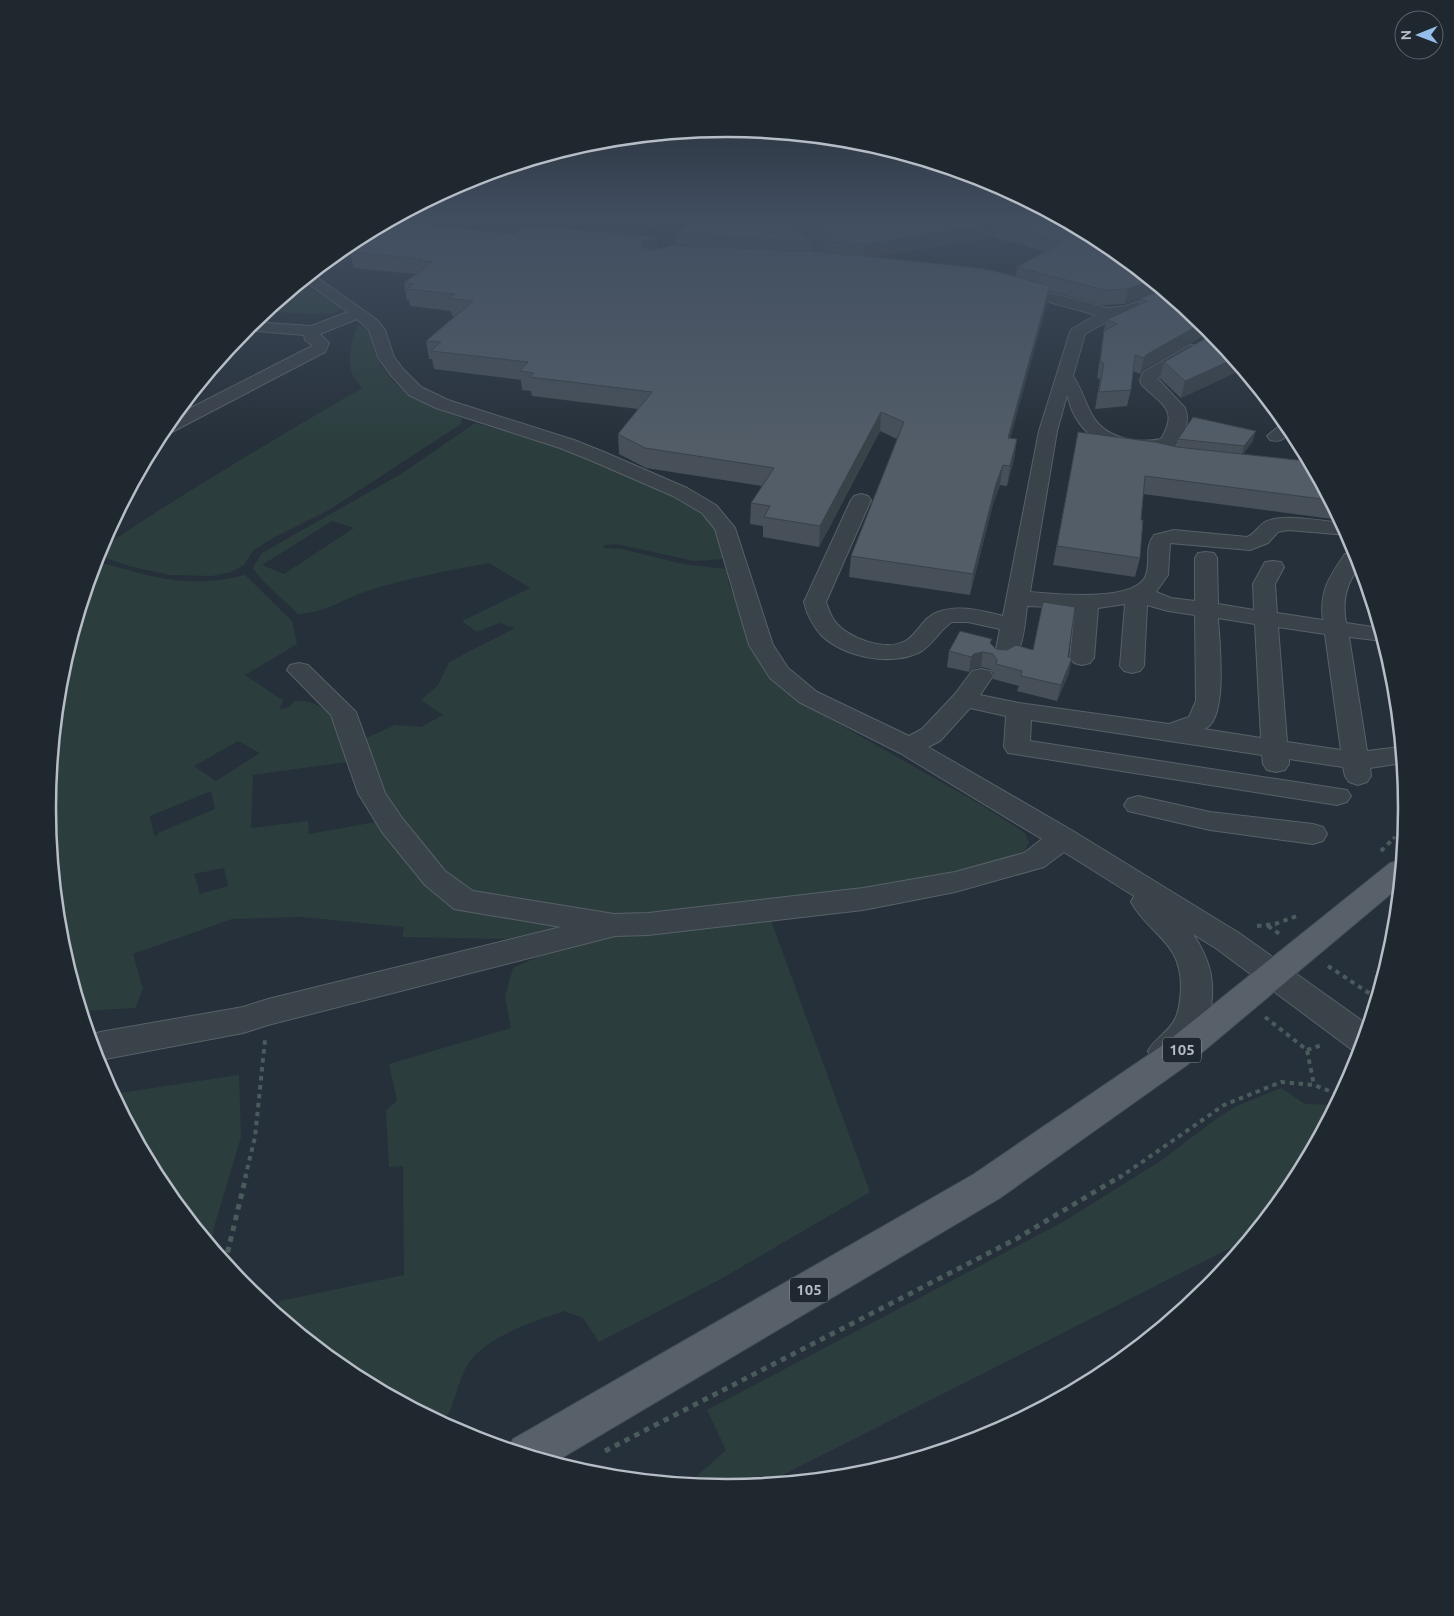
<svg xmlns="http://www.w3.org/2000/svg" width="1454" height="1616" viewBox="0 0 1454 1616" font-family="Ubuntu,sans-serif">
<style>
.green{fill:#2b3e3d;fill-rule:evenodd}
.lines{fill:none;stroke-linecap:round;stroke-linejoin:round}
.minor-casing{stroke:#586068;stroke-width:2}
.major-casing{stroke:#434b53;stroke-width:2}
.path-far2{stroke:#4a5b5c;stroke-width:3;stroke-dasharray:3 3;stroke-linecap:butt}
.path-far1{stroke:#4a5b5c;stroke-width:4;stroke-dasharray:4.5 4.5;stroke-linecap:butt}
.path{stroke:#4a5b5c;stroke-width:5;stroke-dasharray:5.5 5.5;stroke-linecap:butt}
.minor{fill:#3a424a;fill-rule:evenodd}
.major{fill:#58616a;fill-rule:evenodd}
.wall{fill:#475059;fill-rule:evenodd}
.shaded-wall{fill:#394149}
.building{fill:#525d68;stroke:#394149}
.labels{text-anchor:middle;stroke-width:4;stroke-linejoin:round;paint-order:stroke}
.shield{fill:#1f272f;stroke:#899099;stroke-width:1}
.shield-label{font-size:15px;font-weight:bold;fill:#b6bdc6}
.rim{fill:none;stroke:#b6bdc6;stroke-width:2.5}
</style>
<rect width="100%" height="100%" fill="#26303a"/>
<g class="green">
<path d="M304 281 315 292 343 308 331 314 265 312Z"/>
<path d="M359 325 369 331C380 387 414 400 462 418L461 424 329 510 271 539 253 551 244 565 231 572 212 576 170 575 129 566 97 555 99 550C184 492 273 440 362 388 359 383 353 377 351 371 348 360 352 332 359 325Z"/>
<path d="M475 423 554 445 627 474 703 511 713 520 724 559 694 561 617 544 604 545 603 548 622 549 683 564 726 569 729 585 742 613 800 702 980 804 1025 833 1029 842 1022 856 937 879 642 918 464 893 399 826 362 740 395 725 421 727 443 715 421 700 438 685 449 662 515 628 499 623 477 632 462 621 530 588 489 563C449 570 409 578 370 590 345 598 325 613 298 614L261 579 253 568 262 553 401 474ZM332 521 354 528 284 574 262 565Z"/>
<path d="M95 561C150 576 188 590 245 575L292 621 297 644 245 675 279 698 284 699 279 709 287 708 295 701C333 699 340 732 354 761L253 775 251 828 308 821 309 834 381 821 426 885 562 919 558 933 516 939 402 937 404 927 301 917 232 919 133 954 143 989 135 1008 82 1011 61 940 48 808 61 675ZM238 741 260 753 216 781 194 766ZM211 791 215 809 158 833 156 837 154 835 150 816ZM224 868 228 886 200 894 194 874Z"/>
<path d="M770 918 870 1192 719 1280 599 1342 583 1318 564 1311C535 1321 490 1335 470 1361 462 1371 454 1401 449 1414L437 1420 349 1373 274 1311 280 1301 404 1275 403 1166 389 1167 386 1110 397 1101 389 1064 511 1028 505 996 513 968C593 929 683 927 770 918Z"/>
<path d="M239 1075 241 1137 214 1227 211 1246 162 1185 113 1094Z"/>
<path d="M1281 1088 1305 1104 1335 1105 1292 1186 1248 1239 765 1484 727 1487 688 1484 726 1450 707 1410 1063 1222 1162 1160 1220 1116 1237 1106Z"/>
</g>
<g class="lines">
<g class="minor-casing">
<g id="minor">
<path d="M641 220H655L623 246H613L611 243 613 240Z"/>
<path d="M785 220H797L802 231 825 247 828 262 826 265H816L813 252 791 236Z"/>
<path d="M312 274 376 319 385 330 394 357 403 369 421 387 448 400 574 440 604 452 687 488 716 505 735 528 773 645 788 668 817 692 909 736 922 729 955 694 972 671 981 669 990 671 993 676 980 695 1019 703 1169 724 1189 717 1196 701 1195 615 1168 611 1147 605 1144 666 1140 671 1132 673 1124 671 1120 666 1125 604 1098 608 1094 658 1090 663 1082 665 1074 663 1070 658 1075 608 1027 606C1024 627 1024 671 993 663L989 658 996 649 1000 629 968 622H952C939 630 932 647 918 653 889 666 845 657 822 636 813 626 807 615 804 602L851 500 854 496 861 494 868 496 871 500 826 602C828 608 830 614 834 620 846 638 887 653 907 640 919 632 924 616 938 612 959 604 982 611 1003 616L1039 431 1070 332 1072 329 1096 315 1006 290 1004 287 1006 284 1011 283 1108 308 1126 306 1159 294 1164 295 1166 298 1164 301 1143 311 1115 317 1085 334 1073 376C1081 388 1084 399 1090 411 1102 438 1134 444 1161 439 1179 409 1162 405 1142 385L1140 381 1143 372 1190 345H1202L1204 348 1202 351 1157 378 1185 408C1191 423 1182 436 1174 448 1136 457 1089 450 1072 410 1070 406 1069 400 1067 395L1057 431 1030 592C1054 594 1136 603 1146 575 1151 561 1144 548 1154 535L1174 530 1247 537C1255 534 1258 526 1265 522 1283 513 1321 521 1342 523L1348 535 1288 530 1278 532 1268 543 1250 550 1170 543 1168 575 1156 592 1171 598 1195 601V558L1198 553 1206 552 1214 553 1217 558 1218 604 1254 610 1253 584 1265 562 1273 561 1281 562 1284 567 1275 584 1277 613 1323 620C1319 592 1329 577 1345 554L1356 553 1360 565C1346 585 1342 599 1346 623L1379 628 1383 641 1349 637 1367 751 1400 747 1402 763 1370 768 1371 776 1367 782 1358 785 1349 782 1345 776 1343 767 1289 759V764L1285 770 1276 772 1267 770 1263 764 1262 755 1031 720 1030 741 1347 790 1351 796 1347 802 1337 805 1008 753 1004 747 1006 716 970 708 940 741 928 747 1073 831 1239 933 1368 1025 1360 1052 1351 1049 1217 949 1193 934C1203 949 1211 965 1212 984 1214 1011 1204 1036 1184 1054 1179 1059 1172 1065 1164 1064 1161 1064 1156 1062 1153 1061L1148 1051C1155 1038 1169 1032 1175 1019 1180 1010 1180 999 1181 989 1182 941 1150 936 1131 902L1134 896 1064 852 1044 867 955 892 863 910 648 935 615 936 268 1025 243 1033 100 1060 96 1058 89 1036 100 1032 243 1007 268 999 561 927 454 909 425 885 382 832 358 793 331 715 287 670 290 665 299 663 308 665 356 712 385 793 402 818 445 871 473 891 614 914 648 913 863 888 955 872 1024 853 1042 839 900 753 799 702 770 678 749 645 715 529 702 513 673 496 590 460 560 448 436 408 409 395 389 373 378 357 369 330 357 319 320 334 329 343 325 352 170 433 160 434 173 417 312 346V345L305 340 304 335 245 330 254 322 311 326 348 312 304 281ZM1218 618 1255 624 1261 738 1204 729C1229 721 1219 640 1218 618ZM1278 627 1325 634 1341 750 1287 742Z"/>
<path d="M1285 421 1293 431C1285 438 1280 443 1270 440L1267 436Z"/>
<path d="M1138 796 1210 812 1313 824 1323 827 1327 834 1323 841 1313 844 1210 830 1128 811 1124 805 1128 799Z"/>
</g>
</g>
<g class="major-casing">
<path id="major" d="M1401 860 1399 887 1187 1065 1000 1198 555 1462 509 1448 513 1439 974 1174 1163 1045 1390 863Z"/>
</g>
<path class="path-far2" d="M1393 839 1405 826"/>
<g class="path-far1">
<path d="M1381 851 1394 838"/>
<path d="M1257 926 1275 924 1300 915"/>
<path d="M1268 926 1281 935"/>
<path d="M1328 966 1375 997"/>
<path d="M1375 998 1377 974 1389 954"/>
<path d="M1367 1008 1375 1002"/>
<path d="M1265 1017 1307 1050 1314 1085"/>
<path d="M1307 1050 1322 1045"/>
<path d="M245 1178 255 1137 265 1040"/>
<path d="M1119 1178 1224 1105 1281 1082 1314 1085 1340 1095"/>
</g>
<g class="path">
<path d="M225 1263 246 1176"/>
<path d="M605 1451 1016 1239 1121 1176"/>
</g>
<use href="#minor" class="minor"/>
<use href="#major" class="major"/>
</g>
<g class="wall">
<path d="M438 220 439 226 514 234 657 237V249L676 245 675 235 790 223 812 241V251L828 252 826 245 803 230 799 220H1061L1208 328 1211 332 1142 370 1140 374 1133 371 1131 390 1127 406 1095 409 1100 379 1097 378 1103 336V335L1106 320 1138 305 1139 299 1157 291 1125 304 1102 305 1049 291 1047 303 1010 438 1017 439 1014 459 1007 486 1000 485 993 504 970 595 849 577 851 556 897 439 880 431 819 547 763 537V526L750 524 751 503 762 486 646 468 619 454 618 434 638 409 532 396 531 391 522 390 521 380 434 369 432 359H429L426 341 455 316H452L451 311 410 306 409 300H407L404 283 416 274 354 268 350 252ZM995 237 1046 252 1017 267 1016 277 872 257Z"/>
<path d="M579 220H614L603 225Z"/>
<path d="M1213 334 1243 370H1241L1181 398 1160 378 1164 362Z"/>
<path d="M1078 432 1176 447 1178 439 1253 441 1243 454 1297 460 1307 459 1340 520 1143 494 1141 520 1140 558 1135 577 1053 565Z"/>
<path d="M991 644 996 649 1033 650 1068 657 1069 673 1057 701 1017 691 1019 686 993 679 994 674 990 669 981 667 972 669 969 672 947 667 949 651Z"/>
</g>
<g class="shaded-wall">
<path d="M435 220H438L440 234 428 225Z"/>
<path d="M602 220H614L603 225Z"/>
<path d="M997 223 995 237 864 258 865 244Z"/>
<path d="M657 237 658 253 646 256 642 244 645 240Z"/>
<path d="M1150 281 1161 290 1125 304 1128 289Z"/>
<path d="M1050 286 1047 303 1005 458 1008 438Z"/>
<path d="M1202 323 1211 332 1142 370 1140 374 1144 358 1146 355Z"/>
<path d="M1234 359 1241 369V370L1181 398 1185 381Z"/>
<path d="M881 412 880 431 819 547 820 526Z"/>
<path d="M1256 431 1253 441 1241 457 1244 446Z"/>
<path d="M1017 439 1014 459 1007 486 1010 466Z"/>
<path d="M1003 465 1000 485 993 504 970 595 973 574 996 484Z"/>
<path d="M983 652 981 667 972 669 969 672 971 657 974 654Z"/>
<path d="M1072 658 1069 673 1057 701 1061 685Z"/>
</g>
<g class="building">
<path d="M397 220H435L428 225 514 234 525 225 657 237 645 240 642 244V246L651 251 673 245 823 252 962 266 991 270 1050 286 1008 438 1017 439 1010 466 1003 465 996 484 973 574 851 556 904 422 881 412 820 526 764 517 770 506 751 503 774 468 645 448 618 434 652 392 530 377 534 373 520 371 528 362 431 351 441 342 426 341 473 301 449 298 455 294 407 289 414 284 404 283 432 262 419 261 422 259 350 252Z"/>
<path d="M691 220H788L790 223 812 241 675 235Z"/>
<path d="M809 220H1061L1105 243 1150 281 1128 289 1104 290 1017 267 1063 242 997 223 865 244 830 242 827 232Z"/>
<path d="M1161 290 1202 323 1146 355 1144 358 1135 355 1131 390 1099 392 1104 363H1100L1104 331 1117 324 1106 320 1147 301 1139 299Z"/>
<path d="M1213 334 1234 359 1185 381 1164 362Z"/>
<path d="M1193 417 1256 431 1244 446 1178 439Z"/>
<path d="M1078 432 1155 442 1177 447 1297 460 1307 459 1329 500 1145 476 1141 520H1143L1140 558 1057 546Z"/>
<path d="M1043 602 1075 607 1068 657 1072 658 1061 685 1021 676 1022 671 996 664 997 660 993 654 983 652 974 654 971 657 949 651 960 631 992 639 990 643 996 649 1007 650 1016 645 1033 650Z"/>
</g>
<linearGradient id="sky" x2="0" y2="1"><stop stop-color="#151a20"/><stop offset="0.49" stop-color="#414e60"/><stop offset="1" stop-color="#414e60" stop-opacity="0"/></linearGradient>
<rect width="1454" height="446" fill="url(#sky)"/>
<g class="labels">
<g class="shield">
<rect x="1163" y="1037.5" width="38" height="25" rx="4"/>
<rect x="790" y="1277.5" width="38" height="25" rx="4"/>
</g>
<g class="shield-label">
<text x="1182" y="1055">105</text>
<text x="809" y="1295">105</text>
</g>
</g>
<path d="M0 0H1454V1616H0ZM56 808a671 671 0 1 1 1342 0a671 671 0 1 1-1342 0Z" fill="#1f272f" fill-rule="evenodd"/>
<path class="rim" d="M56 808a671 671 0 1 1 1342 0a671 671 0 1 1-1342 0Z"/>
<g transform="translate(1419 35) rotate(269)"><circle r="24" fill="#1f272f" stroke="#5b636b"/>
<path d="M0-4L9 19L0 12L-9 19Z" fill="#96beea"/>
<text y="-8" font-size="14" font-weight="bold" text-anchor="middle" fill="#b6bdc6">N</text>
</g>
</svg>
